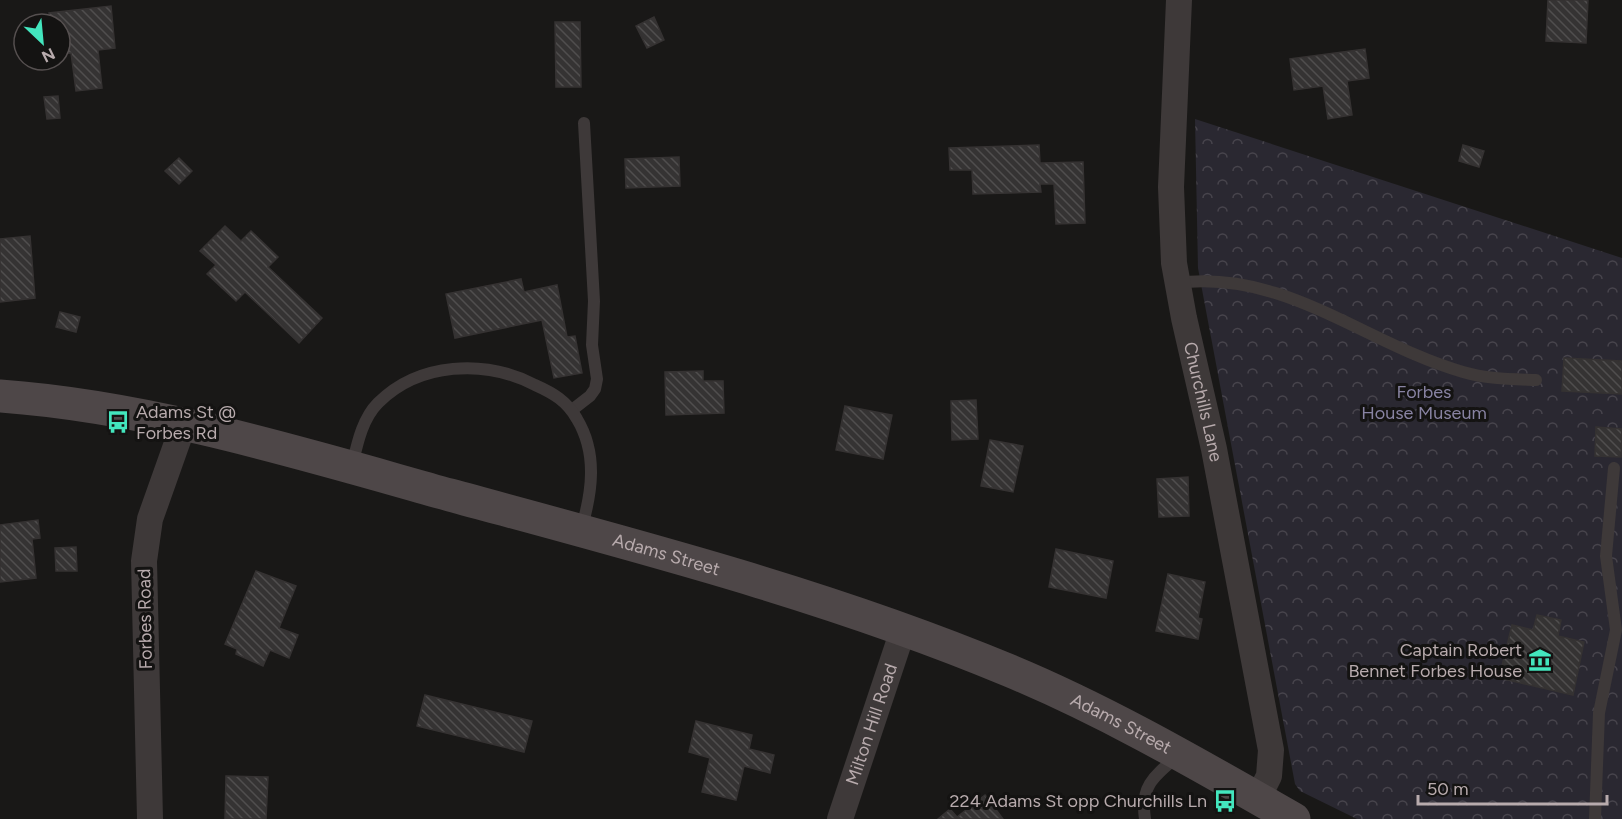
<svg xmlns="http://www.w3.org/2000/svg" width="1622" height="819" viewBox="0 0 1622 819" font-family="Figtree,sans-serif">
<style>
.forest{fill:url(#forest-crowns)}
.building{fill:url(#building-back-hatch);stroke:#353232;stroke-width:1.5}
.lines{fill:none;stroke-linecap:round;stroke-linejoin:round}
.service{stroke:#3e3939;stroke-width:12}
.minor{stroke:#3e3939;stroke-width:26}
.secondary{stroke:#4e4748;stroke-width:33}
.labels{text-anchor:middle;stroke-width:6;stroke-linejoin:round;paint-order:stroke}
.park-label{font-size:18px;fill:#8883a2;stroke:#141312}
.street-label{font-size:18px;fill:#b8abad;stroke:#141312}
.poi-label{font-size:18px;fill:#b8abad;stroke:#141312;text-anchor:end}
</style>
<defs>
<pattern id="forest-crowns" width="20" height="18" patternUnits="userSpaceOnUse" patternTransform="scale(1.5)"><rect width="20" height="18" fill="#2a2831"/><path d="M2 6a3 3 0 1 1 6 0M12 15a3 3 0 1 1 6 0" fill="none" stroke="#47444c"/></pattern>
<pattern id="building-back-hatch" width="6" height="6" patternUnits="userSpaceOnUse" patternTransform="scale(1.5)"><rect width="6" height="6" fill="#353333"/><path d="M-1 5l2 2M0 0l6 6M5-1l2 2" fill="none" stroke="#504e4e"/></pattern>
</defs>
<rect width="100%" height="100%" fill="#191817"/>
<path class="forest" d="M1195 119 1622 258V819H1357L1300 791 1295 784 1198 268Z"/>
<g class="building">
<path d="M1548 0H1588L1586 43 1546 41Z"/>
<path d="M111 6 115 48 98 50 102 88 76 91 71 53 60 54V24H51L49 13Z"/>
<path d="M654 17 664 40 647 48 636 26Z"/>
<path d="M555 22H580L581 87H556Z"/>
<path d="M1365 49 1369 78 1347 81 1352 115 1328 119 1323 86 1294 90 1290 59Z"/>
<path d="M58 96 60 118 47 119 44 97Z"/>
<path d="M1039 145 1040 163 1083 162 1085 223 1056 224 1054 184H1040L1041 192 973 194 972 170H950L949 148Z"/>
<path d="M1463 145 1484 151 1479 167 1459 161Z"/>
<path d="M679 157 680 186 626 188 625 159Z"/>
<path d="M179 158 192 171 179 184 165 171Z"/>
<path d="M225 226 241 241 251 231 278 257 268 267 322 318 299 343 245 292 236 301 207 274 216 265 200 251Z"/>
<path d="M30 236 35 298 0 302V239Z"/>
<path d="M521 279 524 292 557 285 567 337 575 336 582 373 554 378 542 320 455 338 446 294Z"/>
<path d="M60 312 80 317 76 332 56 327Z"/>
<path d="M1564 358 1622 361V394L1562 391Z"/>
<path d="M703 371V381H723L724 413 666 415 665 372Z"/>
<path d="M976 400 978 439 952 440 951 401Z"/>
<path d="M845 406 892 415 883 459 836 450Z"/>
<path d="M1596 427 1622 429 1621 457 1595 456Z"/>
<path d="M990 440 1023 446 1013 492 981 486Z"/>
<path d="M1188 477 1189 516 1159 517 1157 479Z"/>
<path d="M38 520 40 538 32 539 36 578 0 582V525Z"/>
<path d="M76 547 77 571H56L55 548Z"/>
<path d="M1056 549 1113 561 1106 598 1049 587Z"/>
<path d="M256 571 296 586 279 628 298 635 289 658 270 650 263 666 236 654 237 649 225 644Z"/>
<path d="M1168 574 1205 582 1198 618 1202 619 1198 639 1156 631Z"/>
<path d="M1537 615 1561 620 1558 636 1584 642 1573 695 1499 678 1512 625 1533 630Z"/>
<path d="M425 695 532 721 524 752 417 726Z"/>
<path d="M696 721 752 735 749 749 774 755 770 773 744 766 736 800 702 792 710 758 689 752Z"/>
<path d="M226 776 268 777 266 819H225Z"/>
<path d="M985 795 1003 819H938L950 809 957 817Z"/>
</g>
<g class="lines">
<g class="service">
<path d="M1177 283C1285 269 1365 344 1463 372 1487 379 1511 379 1536 380"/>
<path d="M572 410 590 396 595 389 597 379 592 345 594 301 584 123"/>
<path d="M352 466C357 445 362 419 378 403 419 362 485 359 535 385 553 393 567 401 577 419 598 454 592 493 581 530"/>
<path d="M1145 819C1140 786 1154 776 1178 756"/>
<path d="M1595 819 1599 713 1616 630 1606 556 1614 468"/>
</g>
<g class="minor">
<path id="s1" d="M1179 0 1171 187 1174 263 1184 318 1214 449 1271 750 1269 776 1258 798"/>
<path d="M150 819 144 561 150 519 183 426"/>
<path id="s2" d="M840 819 903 630"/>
</g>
<path class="secondary" id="s3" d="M0 396C152 407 303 454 450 495 637 546 828 595 1008 670 1107 711 1201 766 1294 819"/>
</g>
<defs>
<g id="bus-bare" transform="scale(1.8)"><path d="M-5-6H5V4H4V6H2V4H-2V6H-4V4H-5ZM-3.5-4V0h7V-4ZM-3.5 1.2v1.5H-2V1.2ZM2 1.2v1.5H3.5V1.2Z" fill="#43e6be" stroke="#141312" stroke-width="2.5" paint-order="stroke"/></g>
<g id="museum-bare" transform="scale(1.8)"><path d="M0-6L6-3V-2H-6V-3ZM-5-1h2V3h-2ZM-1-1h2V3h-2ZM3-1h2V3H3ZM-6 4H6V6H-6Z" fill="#43e6be" stroke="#141312" stroke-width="2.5" paint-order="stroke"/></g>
</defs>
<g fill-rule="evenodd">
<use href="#bus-bare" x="118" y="422"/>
<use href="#museum-bare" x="1540" y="660"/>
<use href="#bus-bare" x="1225" y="801"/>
</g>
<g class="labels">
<g class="park-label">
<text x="1424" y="398">Forbes<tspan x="1424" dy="21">House Museum</tspan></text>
</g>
<g class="street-label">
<text dy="6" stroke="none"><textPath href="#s1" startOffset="405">Churchills Lane</textPath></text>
<text dy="6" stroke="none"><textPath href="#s3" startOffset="686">Adams Street</textPath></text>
<text transform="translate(145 619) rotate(-91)" y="6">Forbes Road</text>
<text dy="6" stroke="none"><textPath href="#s2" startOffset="100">Milton Hill Road</textPath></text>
<text dy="6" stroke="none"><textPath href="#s3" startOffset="1172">Adams Street</textPath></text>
</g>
<g class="poi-label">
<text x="136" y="418" text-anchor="start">Adams St @<tspan x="136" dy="21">Forbes Rd</tspan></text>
<text x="1522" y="656">Captain Robert<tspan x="1522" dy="21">Bennet Forbes House</tspan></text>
<text x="1207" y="807">224 Adams St opp Churchills Ln</text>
</g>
</g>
<g transform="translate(42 42) rotate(154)"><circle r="28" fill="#141312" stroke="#565050" stroke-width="1.5"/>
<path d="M0-4.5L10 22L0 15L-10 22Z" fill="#43e6be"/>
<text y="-9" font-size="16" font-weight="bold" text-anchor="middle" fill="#b8abad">N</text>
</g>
<path d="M1418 795v9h189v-9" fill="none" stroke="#b8abad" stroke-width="3"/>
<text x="1427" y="795" font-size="18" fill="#b8abad" stroke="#141312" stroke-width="4.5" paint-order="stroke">50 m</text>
</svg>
